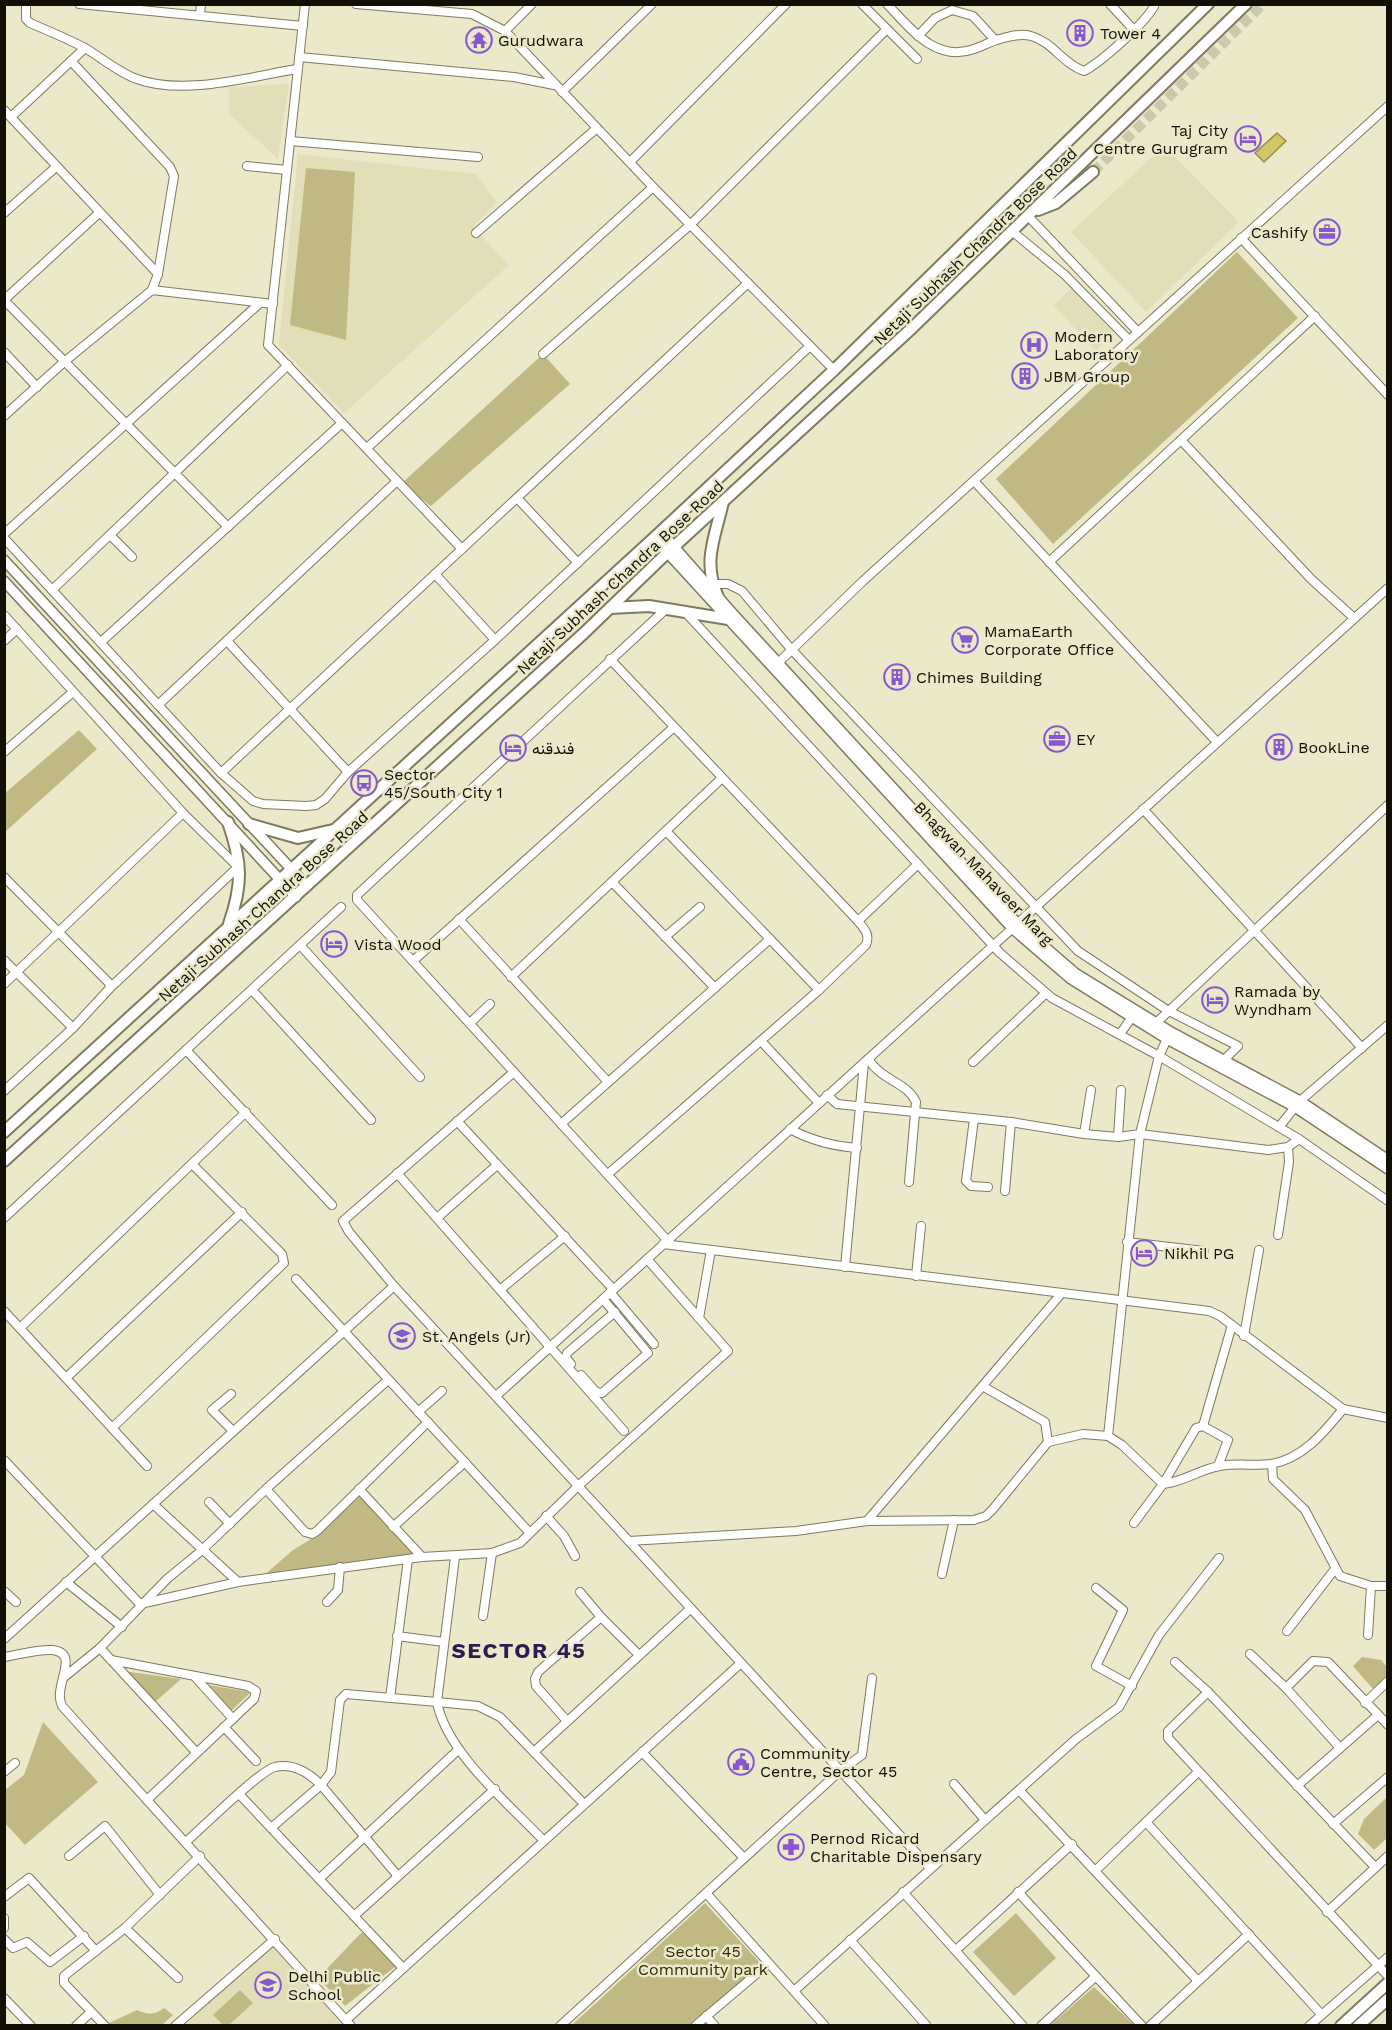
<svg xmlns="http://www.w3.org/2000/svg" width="1392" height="2030" viewBox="0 0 1392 2030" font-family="'Work Sans',Vazirmatn,sans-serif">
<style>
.built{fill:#e2deb8}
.green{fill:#c1b983}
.water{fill:#d3c667;stroke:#998f4a;stroke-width:1.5}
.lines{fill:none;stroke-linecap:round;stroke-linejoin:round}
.secondary-tunnel{stroke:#cbc8ad;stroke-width:10;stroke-dasharray:10 5;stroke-linecap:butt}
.minor-casing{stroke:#7d7a5f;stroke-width:10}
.tertiary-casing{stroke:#7d7a5f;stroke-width:12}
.secondary-casing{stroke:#7d7a5f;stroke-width:14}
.minor{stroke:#fff;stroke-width:8}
.tertiary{stroke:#fff;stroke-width:9}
.secondary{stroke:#fff;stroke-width:10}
.labels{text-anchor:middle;stroke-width:5;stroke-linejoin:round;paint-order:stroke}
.poi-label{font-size:16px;fill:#121006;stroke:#ece9cb;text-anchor:start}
.street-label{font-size:16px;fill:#121006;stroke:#ece9cb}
.park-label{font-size:16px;fill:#2f2a00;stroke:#ece9cb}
.district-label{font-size:22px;font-weight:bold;letter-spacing:1.5px;fill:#311952;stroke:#ece9cb}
</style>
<rect width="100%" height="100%" fill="#ece9cb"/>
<g class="built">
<path d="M289 84 278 159 229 114V87Z"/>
<path d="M1164 146 1239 222 1146 312 1071 232Z"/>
<path d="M298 154 476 174 497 202 473 227 509 265 344 413 279 345Z"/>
<path d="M1072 288 1114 333 1095 351 1054 305Z"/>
<path d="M272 1945 347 2025 184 2026Z"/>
</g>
<g class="green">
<path d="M306 168 355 172 346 340 290 325Z"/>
<path d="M1237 252 1298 318 1053 544 996 479Z"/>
<path d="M543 354 570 384 431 506 401 484Z"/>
<path d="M79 730 97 749 5 832V793Z"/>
<path d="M359 1493 416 1555 263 1576 293 1550 311 1539Z"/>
<path d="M1362 1657 1381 1660 1387 1667V1679L1373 1689 1353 1666Z"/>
<path d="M123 1671 181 1679 154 1703Z"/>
<path d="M202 1684 251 1692 230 1712Z"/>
<path d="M43 1722 98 1782 25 1845 5 1823V1790L24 1775Z"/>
<path d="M1387 1797V1838L1374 1850 1358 1834 1364 1819Z"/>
<path d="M705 1903 761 1964 689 2025H572Z"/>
<path d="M1016 1913 1056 1958 1014 1996 973 1952Z"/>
<path d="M362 1932 396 1966 345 2006 318 1978Z"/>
<path d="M1094 1987 1134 2025H1050Z"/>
<path d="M240 1990 253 2003 229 2025H223L213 2015Z"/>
<path d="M164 2008 173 2015 162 2025 107 2024 137 2010C147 2015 155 2015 164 2008Z"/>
</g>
<path class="water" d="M1277 133 1286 141 1264 162 1255 153Z"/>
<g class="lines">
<path class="secondary-tunnel" d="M1093 172 1263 4"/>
<g class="minor-casing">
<g id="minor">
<path d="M26 4V19L30 23C49 31 68 39 85 48 102 58 119 73 137 79 183 96 249 77 297 69"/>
<path d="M79 4 303 26"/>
<path d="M305 4 268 345 462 549"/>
<path d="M356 4 472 14 505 31 653 187 834 370"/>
<path d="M862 4 917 59"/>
<path d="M887 4C911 29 936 63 974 49 983 46 991 41 1000 39 1010 36 1021 33 1031 36 1053 42 1063 64 1084 71 1100 63 1149 20 1155 4"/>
<path d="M1110 4 1133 29"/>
<path d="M200 14 201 4"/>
<path d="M505 31 532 4"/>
<path d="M918 36 935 18 952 10 973 16 995 40"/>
<path d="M299 57 514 77 554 85"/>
<path d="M71 61 170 167 174 176 158 274 152 290"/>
<path d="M562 92 652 4"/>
<path d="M4 110 158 274"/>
<path d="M11 117 85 48"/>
<path d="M290 141 478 157"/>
<path d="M630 162 786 4"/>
<path d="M247 166 287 170"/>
<path d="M4 213 56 167"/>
<path d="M1029 217 1138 332"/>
<path d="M1013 232 1065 275 1129 340"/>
<path d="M476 233 597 128"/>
<path d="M1241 238 1388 395"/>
<path d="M748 283 221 773 253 801 263 804 306 806 316 805 325 799 348 772 495 640 810 346"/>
<path d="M4 300 228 527"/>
<path d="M4 300 99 213"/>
<path d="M4 352 37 387"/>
<path d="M543 354 690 225 887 29"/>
<path d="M4 416 64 362 152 290 273 304"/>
<path d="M1181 440 1311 579 1354 618"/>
<path d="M367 448 653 187"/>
<path d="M974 481 1217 742"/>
<path d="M518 499 578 563"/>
<path d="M4 534 260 303"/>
<path d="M110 535 132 557"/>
<path d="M4 538 221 773"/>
<path d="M1049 562 1315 316"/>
<path d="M435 574 495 640"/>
<path d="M713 584H728L742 591 791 649 1078 951 1167 1010 1238 1046 1224 1060"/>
<path d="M52 590 288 365"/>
<path d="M666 609 357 895V900L668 1241"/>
<path d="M686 613 1000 953 1052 998 1159 1056 1299 1139 1388 1201"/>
<path d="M4 615 183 813 238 867 110 988"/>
<path d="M4 641 17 629"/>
<path d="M227 641 348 772"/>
<path d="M101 642 342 423"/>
<path d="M778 663 863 581 1388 106"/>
<path d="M158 705 397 481"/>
<path d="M4 752 73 692"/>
<path d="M1143 809 1362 1048"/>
<path d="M666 831 819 990"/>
<path d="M4 877 109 983 110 988 73 1028 4 960"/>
<path d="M612 882 715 988"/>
<path d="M459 919 608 1082"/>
<path d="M858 921 918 864"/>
<path d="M665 937 700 907"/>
<path d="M300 945 420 1077"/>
<path d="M413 961 674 727"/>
<path d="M511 977 722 778"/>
<path d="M4 984 183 813"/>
<path d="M252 990 371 1120"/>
<path d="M470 1023 490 1004"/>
<path d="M1156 1023 1388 805"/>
<path d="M1120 1034 1132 1017"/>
<path d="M761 1041 819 1103"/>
<path d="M186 1050 332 1205"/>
<path d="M868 1059C882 1081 907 1082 916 1102L909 1182"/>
<path d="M973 1062 1046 993"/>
<path d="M514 1072 343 1221 349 1232 394 1286 930 1868"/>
<path d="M4 1091 73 1028"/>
<path d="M827 1095 837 1104 1011 1122 1005 1191"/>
<path d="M974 1119 966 1181 971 1186 988 1187"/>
<path d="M457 1121 613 1289"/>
<path d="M1011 1122 1084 1134 1118 1137 1140 1134 1268 1150 1288 1147 1299 1139"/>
<path d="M561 1124 770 939"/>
<path d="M1279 1127 1300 1101 1388 1025"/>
<path d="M790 1129C812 1141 832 1146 857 1148"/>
<path d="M1084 1134 1091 1090"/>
<path d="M1118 1137 1121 1090"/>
<path d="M397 1173 624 1431"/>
<path d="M608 1174 819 990 866 945C870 934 865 930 858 921L610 659"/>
<path d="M4 1218 341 907"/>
<path d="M437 1218 497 1165"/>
<path d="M1278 1235 1289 1162 1288 1147"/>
<path d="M1127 1242 1204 1251"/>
<path d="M663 1244 1209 1311 1220 1316 1343 1409 1388 1418"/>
<path d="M845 1267 864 1063"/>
<path d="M916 1276 921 1226"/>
<path d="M296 1279 529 1532"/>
<path d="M501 1289 565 1236"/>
<path d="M610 1292 654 1344"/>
<path d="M4 1311 147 1466"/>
<path d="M699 1318 711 1250"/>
<path d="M20 1328 246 1112"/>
<path d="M1244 1336 1259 1250"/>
<path d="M571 1364 566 1358 567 1353 615 1312"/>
<path d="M581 1375 596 1392 602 1393 648 1353 603 1299"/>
<path d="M66 1378 242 1212"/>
<path d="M984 1387 1045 1422 1048 1442"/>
<path d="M231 1394 212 1410 233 1431"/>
<path d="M496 1396 1388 588"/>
<path d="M418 1412 442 1391"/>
<path d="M1203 1426 1232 1325"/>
<path d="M112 1428 284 1263 282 1254 192 1164"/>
<path d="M1108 1436 1140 1134 1159 1056 1167 1039"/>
<path d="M4 1460 140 1604"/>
<path d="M1272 1464 1273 1479 1305 1510 1340 1576 1371 1586H1388"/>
<path d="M266 1489 305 1532 312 1534 317 1531 428 1422"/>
<path d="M359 1489 422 1557"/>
<path d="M209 1502 230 1524"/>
<path d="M153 1504 238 1582"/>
<path d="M546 1516 564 1536 575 1556"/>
<path d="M867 1521 1061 1294"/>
<path d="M1134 1523 1163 1484 1196 1428 1203 1426 1228 1440 1218 1466"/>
<path d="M393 1527 465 1462"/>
<path d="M629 1541 796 1531 867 1521 974 1520 986 1516 993 1509 1048 1442 1083 1434 1108 1436 1122 1445 1163 1484C1184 1482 1200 1469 1220 1466 1237 1463 1254 1466 1271 1464 1303 1459 1324 1432 1343 1409"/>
<path d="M455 1557 437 1702 478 1706 500 1717 584 1804"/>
<path d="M942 1574 954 1520"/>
<path d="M66 1582 122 1627"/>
<path d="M1096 1588 1123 1610 1096 1666 1132 1686"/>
<path d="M4 1591 16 1602"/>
<path d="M580 1592 601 1617 639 1655"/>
<path d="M327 1602 338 1590 340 1567"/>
<path d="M140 1604 238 1582 422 1557 492 1553 520 1543 577 1487 728 1351 647 1259"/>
<path d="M483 1616 492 1553"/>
<path d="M1287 1631 1335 1569"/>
<path d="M1368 1635 1371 1586"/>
<path d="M397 1636 444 1642"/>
<path d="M4 1639 394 1286"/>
<path d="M100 1648 196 1752"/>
<path d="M1250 1654 1286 1688 1340 1748"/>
<path d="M4 1657C19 1655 37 1649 52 1650 82 1653 52 1686 62 1706L351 2026"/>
<path d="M111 1660 248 1686 256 1691 254 1699 147 1800"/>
<path d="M1175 1662 1208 1692 1375 1867"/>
<path d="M63 1678 100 1648 167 1579 201 1551 266 1489 388 1380"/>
<path d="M196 1678 233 1719"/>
<path d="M1286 1688 1313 1661 1328 1662 1388 1725"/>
<path d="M1208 1692 1168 1731V1738L1388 1976"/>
<path d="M390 1698 408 1559"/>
<path d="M1365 1703 1388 1681"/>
<path d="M567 1721 536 1686 535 1679 538 1672 601 1617"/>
<path d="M224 1727 256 1761"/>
<path d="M535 1751 690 1609"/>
<path d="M642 1752 744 1858"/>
<path d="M4 1772 15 1763"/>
<path d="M954 1784 985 1820"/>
<path d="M1297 1786 1378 1715"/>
<path d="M1020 1791 1198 1981"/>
<path d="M240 1795 403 1968"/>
<path d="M1146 1822 1321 2014"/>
<path d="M1333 1824 1388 1777"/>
<path d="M271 1828 321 1785 331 1772 340 1700 346 1694 437 1702C446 1752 509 1804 544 1841"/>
<path d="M187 1841C203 1827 259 1771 275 1767 293 1763 309 1773 321 1785L397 1875"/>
<path d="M69 1856 105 1826 160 1895"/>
<path d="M1095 1871 1198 1772"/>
<path d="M319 1879 458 1750"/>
<path d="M903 1892 1023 2026"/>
<path d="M1018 1892 1142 2026"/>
<path d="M706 1893 825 2026"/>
<path d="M4 1897 29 1878 95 1950"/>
<path d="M1327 1912 1388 1856"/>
<path d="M354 1916 495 1789"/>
<path d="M4 1918V1928"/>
<path d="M125 1928 178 1978"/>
<path d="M4 1939 13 1948 27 1942 50 1962 84 1936"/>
<path d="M850 1940 927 2026"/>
<path d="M956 1950 1072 1844"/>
<path d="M794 1991 1076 1739 1119 1707 1159 1635 1219 1558"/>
<path d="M4 1998 31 2026"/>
<path d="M706 2016 715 2026"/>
<path d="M346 2020 741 1663"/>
<path d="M76 2026 91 2012"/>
<path d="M105 2026 64 1983V1976L125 1928 200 1856"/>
<path d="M175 2026 275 1939"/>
<path d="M560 2026 840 1771 862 1755 872 1678"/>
<path d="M695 2026 768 1964"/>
<path d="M1041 2026 1095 1977"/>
<path d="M1150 2026 1249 1934"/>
<path d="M1309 2026 1388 1957"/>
</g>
</g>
<g class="tertiary-casing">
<g id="tertiary">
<path d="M661 532 734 615 1017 923 1075 973 1171 1032 1300 1101 1388 1160"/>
<path d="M654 538 1012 928 1071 979 1167 1039 1295 1107 1388 1169"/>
<path d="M4 560 307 886"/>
<path d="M4 581 296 897"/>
</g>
</g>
<g class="secondary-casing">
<g id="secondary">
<path d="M1038 210 1056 203 1093 172"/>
<path d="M718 597C702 561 715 538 723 502"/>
<path d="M610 608 649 606 728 619"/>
<path d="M228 822C242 862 243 884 229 924"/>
<path d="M249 824 298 838 333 830"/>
<path d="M4 1132 654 538 834 370 1208 4"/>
<path d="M4 1161 584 633 667 553 912 328 1246 4"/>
<path d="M1341 2026 1388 1983"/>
<path d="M1358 2026 1388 1999"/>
</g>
</g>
<use href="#minor" class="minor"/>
<use href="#tertiary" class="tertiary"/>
<use href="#secondary" class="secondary"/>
</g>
<defs>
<g id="building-ring" transform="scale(1.35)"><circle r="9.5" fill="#ece9cb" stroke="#8757d0" stroke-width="1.5"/><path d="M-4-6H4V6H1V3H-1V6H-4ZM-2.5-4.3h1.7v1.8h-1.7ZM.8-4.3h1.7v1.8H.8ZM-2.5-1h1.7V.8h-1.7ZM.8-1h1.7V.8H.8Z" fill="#8757d0"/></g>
<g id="temple-ring" transform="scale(1.35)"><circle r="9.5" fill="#ece9cb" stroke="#8757d0" stroke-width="1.5"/><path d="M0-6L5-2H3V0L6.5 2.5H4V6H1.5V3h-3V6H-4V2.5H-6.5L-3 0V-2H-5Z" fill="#8757d0"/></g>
<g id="hotel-ring" transform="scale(1.35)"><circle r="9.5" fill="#ece9cb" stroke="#8757d0" stroke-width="1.5"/><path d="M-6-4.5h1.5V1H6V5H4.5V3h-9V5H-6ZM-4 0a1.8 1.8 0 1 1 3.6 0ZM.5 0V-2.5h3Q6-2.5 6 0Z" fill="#8757d0"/></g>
<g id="office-ring" transform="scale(1.35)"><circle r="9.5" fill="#ece9cb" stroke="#8757d0" stroke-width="1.5"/><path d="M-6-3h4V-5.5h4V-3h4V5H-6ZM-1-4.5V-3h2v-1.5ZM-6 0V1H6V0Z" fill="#8757d0"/></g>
<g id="hospital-ring" transform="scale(1.35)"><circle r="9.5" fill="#ece9cb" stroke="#8757d0" stroke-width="1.5"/><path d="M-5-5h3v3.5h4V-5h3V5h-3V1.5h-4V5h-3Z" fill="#8757d0"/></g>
<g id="supermarket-ring" transform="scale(1.35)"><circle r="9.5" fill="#ece9cb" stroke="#8757d0" stroke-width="1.5"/><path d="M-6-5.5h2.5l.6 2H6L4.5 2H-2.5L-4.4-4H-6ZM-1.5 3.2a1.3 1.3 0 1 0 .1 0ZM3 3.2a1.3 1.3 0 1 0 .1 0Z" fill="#8757d0"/></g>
<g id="bus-ring" transform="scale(1.35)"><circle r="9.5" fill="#ece9cb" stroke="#8757d0" stroke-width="1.5"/><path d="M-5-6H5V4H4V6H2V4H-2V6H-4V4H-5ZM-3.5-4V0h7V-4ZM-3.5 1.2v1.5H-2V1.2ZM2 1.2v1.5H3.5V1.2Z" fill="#8757d0"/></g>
<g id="school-ring" transform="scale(1.35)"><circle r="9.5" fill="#ece9cb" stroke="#8757d0" stroke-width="1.5"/><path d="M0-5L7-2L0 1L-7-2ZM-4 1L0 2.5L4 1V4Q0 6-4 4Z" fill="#8757d0"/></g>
<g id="civic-ring" transform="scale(1.35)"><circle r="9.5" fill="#ece9cb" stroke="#8757d0" stroke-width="1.5"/><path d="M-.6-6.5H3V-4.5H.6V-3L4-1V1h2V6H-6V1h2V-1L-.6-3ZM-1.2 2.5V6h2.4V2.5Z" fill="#8757d0"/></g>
<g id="pharmacy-ring" transform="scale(1.35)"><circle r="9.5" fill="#ece9cb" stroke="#8757d0" stroke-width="1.5"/><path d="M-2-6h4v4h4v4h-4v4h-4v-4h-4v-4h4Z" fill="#8757d0"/></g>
</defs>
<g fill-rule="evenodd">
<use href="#building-ring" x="1080" y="33"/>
<use href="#temple-ring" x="479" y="40"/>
<use href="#hotel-ring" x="1248" y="139"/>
<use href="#office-ring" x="1327" y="232"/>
<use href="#hospital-ring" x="1034" y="345"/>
<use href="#building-ring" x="1025" y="376"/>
<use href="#supermarket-ring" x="965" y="640"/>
<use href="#building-ring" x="897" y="677"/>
<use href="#office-ring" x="1057" y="739"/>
<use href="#building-ring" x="1279" y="747"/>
<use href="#hotel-ring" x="513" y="748"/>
<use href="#bus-ring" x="364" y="783"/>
<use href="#hotel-ring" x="334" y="944"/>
<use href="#hotel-ring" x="1215" y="1000"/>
<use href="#hotel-ring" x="1144" y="1253"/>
<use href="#school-ring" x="402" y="1336"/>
<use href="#civic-ring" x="741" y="1762"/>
<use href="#pharmacy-ring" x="791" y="1847"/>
<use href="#school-ring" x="268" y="1985"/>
</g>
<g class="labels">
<g class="poi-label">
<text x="1100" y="39">Tower 4</text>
<text x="498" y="46">Gurudwara</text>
<text x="1228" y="136" text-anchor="end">Taj City<tspan x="1228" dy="18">Centre Gurugram</tspan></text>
<text x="1308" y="238" text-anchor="end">Cashify</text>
<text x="1054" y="342">Modern<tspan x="1054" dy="18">Laboratory</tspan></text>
<text x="1044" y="382">JBM Group</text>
<text x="984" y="637">MamaEarth<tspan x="984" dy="18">Corporate Office</tspan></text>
<text x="916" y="683">Chimes Building</text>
<text x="1076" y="745">EY</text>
<text x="1298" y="753">BookLine</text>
<text x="532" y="754">فندقنه</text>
<text x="384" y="780">Sector<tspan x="384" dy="18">45/South City 1</tspan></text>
<text x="354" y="950">Vista Wood</text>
<text x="1234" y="997">Ramada by<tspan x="1234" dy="18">Wyndham</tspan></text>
<text x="1164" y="1259">Nikhil PG</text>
<text x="422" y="1342">St. Angels (Jr)</text>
<text x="760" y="1759">Community<tspan x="760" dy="18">Centre, Sector 45</tspan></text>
<text x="810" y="1844">Pernod Ricard<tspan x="810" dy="18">Charitable Dispensary</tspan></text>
<text x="288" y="1982">Delhi Public<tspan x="288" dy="18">School</tspan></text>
</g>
<g class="street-label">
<text transform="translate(975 246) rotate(-44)" y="6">Netaji Subhash Chandra Bose Road</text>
<text transform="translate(620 577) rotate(-43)" y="6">Netaji Subhash Chandra Bose Road</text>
<text transform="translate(984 873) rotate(46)" y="6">Bhagwan Mahaveer Marg</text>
<text transform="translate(263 906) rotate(-42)" y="6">Netaji Subhash Chandra Bose Road</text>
</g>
<g class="park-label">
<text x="703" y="1957">Sector 45<tspan x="703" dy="18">Community park</tspan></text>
</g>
<g class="district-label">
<text x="519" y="1658">SECTOR 45</text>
</g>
</g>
<rect width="1392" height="2030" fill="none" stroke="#121006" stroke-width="12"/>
</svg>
